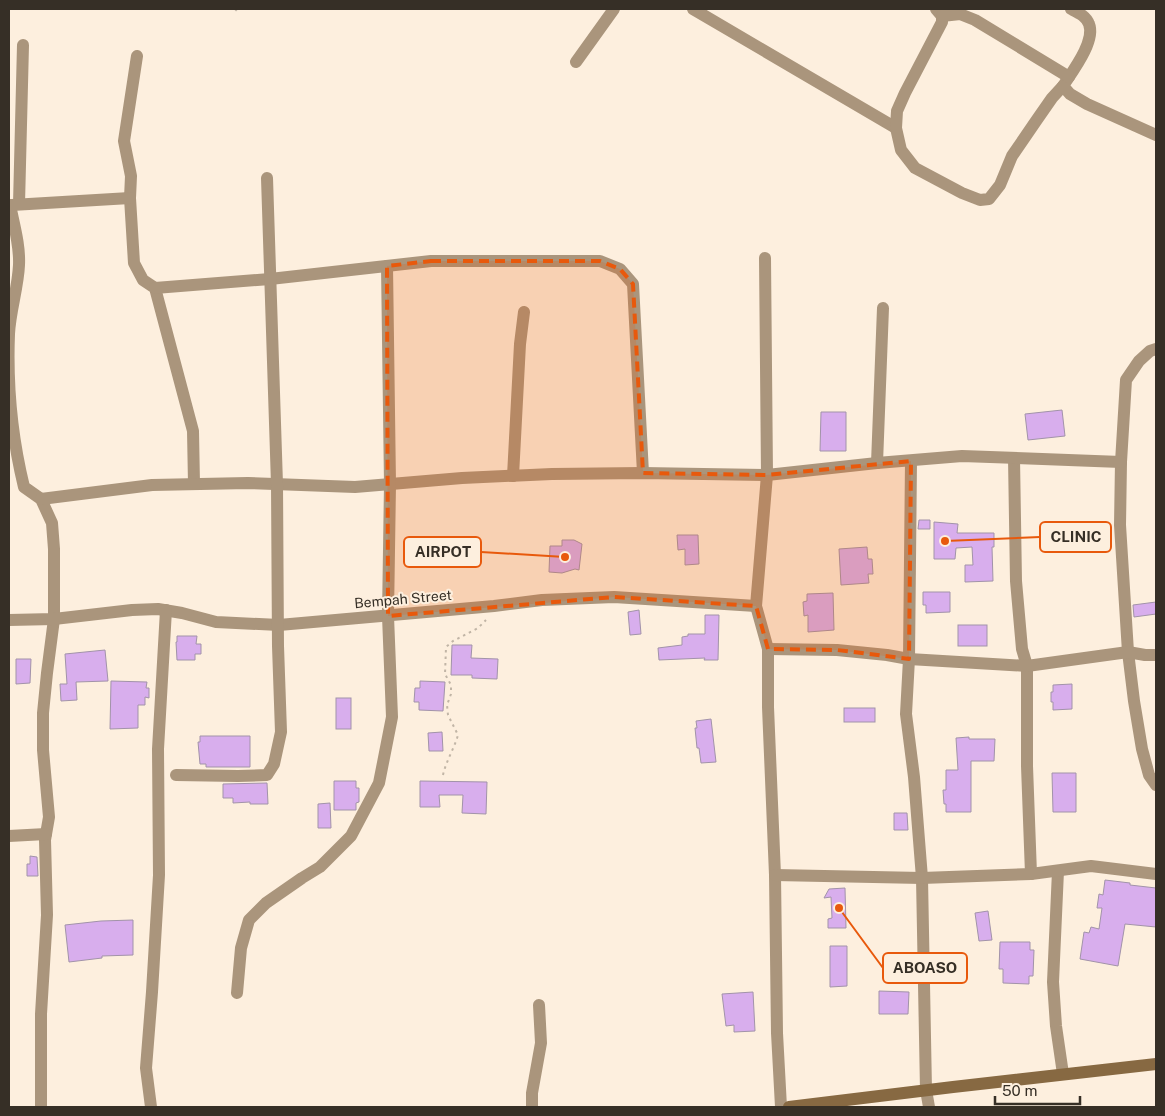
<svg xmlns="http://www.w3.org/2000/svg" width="1165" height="1116" viewBox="0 0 1165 1116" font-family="'Public Sans',sans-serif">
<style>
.building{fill:#d8aeed;stroke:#a293a9}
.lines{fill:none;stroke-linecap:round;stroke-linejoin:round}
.path{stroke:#c1b5a6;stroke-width:2;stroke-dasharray:2.5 4;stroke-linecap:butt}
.street{stroke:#aa957c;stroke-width:12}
.secondary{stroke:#876942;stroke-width:12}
.marked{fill:#e8590c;fill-opacity:0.2;stroke:#e8590c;stroke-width:4;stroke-dasharray:10 6;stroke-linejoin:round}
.labels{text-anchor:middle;stroke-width:4;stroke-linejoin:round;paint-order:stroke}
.street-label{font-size:14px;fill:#362f26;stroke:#fdefde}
.leader{fill:none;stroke:#e8590c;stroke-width:2}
.callout-dot{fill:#e8590c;stroke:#fdefde;stroke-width:2}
.callout{fill:#fdefde;stroke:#e8590c;stroke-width:2}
.callout-label{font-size:15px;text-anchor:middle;font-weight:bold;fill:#362f26}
</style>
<rect width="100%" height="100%" fill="#fdefde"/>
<g class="building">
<path d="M1062 410 1065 436 1028 440 1025 414Z"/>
<path d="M821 412H846V451H820Z"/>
<path d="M919 520H930V529H918Z"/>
<path d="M934 522 958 524 957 533H994V547H992L993 581 965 582V565H973L972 547 956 548 955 559H934Z"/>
<path d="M677 535H698L699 564 685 565V549L678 550Z"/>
<path d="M562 540H574L582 544 579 570 575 569 562 573 549 572 550 546H562Z"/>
<path d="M867 547 868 559H872L873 574H868L869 583 841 585 839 549Z"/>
<path d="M923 592H950V612L926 613V605H923Z"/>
<path d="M833 593 834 630 808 632V615L804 616 803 602 807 601V594Z"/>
<path d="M1156 602V614L1134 617 1133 605Z"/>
<path d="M639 610 641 634 630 635 628 612Z"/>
<path d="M705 615H719L718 660H704L705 658 659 660 658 648 682 645V637L688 636V634H705Z"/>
<rect x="958" y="625" width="29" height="21"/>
<path d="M177 636H197L196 644H201V654H195V660H177L176 642H177Z"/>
<path d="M452 645H472L471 658 498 659 497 679 472 678V675H451Z"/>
<path d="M105 650 108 681 76 682 77 700 61 701 60 684H67L65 654Z"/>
<path d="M16 659H31L30 683 16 684Z"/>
<path d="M111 681 147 682 146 688H149V698L145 697V705H138V728L110 729Z"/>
<path d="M420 681 445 682 443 711 419 710V702H414L415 688H420Z"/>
<path d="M1072 684V709L1053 710V702H1051V692H1053V685Z"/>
<rect x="336" y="698" width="15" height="31"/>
<rect x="844" y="708" width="31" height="14"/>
<path d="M711 719 716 762 701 763 699 748H697L695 728H697L696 721Z"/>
<path d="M442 732 443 751H429L428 733Z"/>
<path d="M200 736H250V767H206V764H200L198 742H200Z"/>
<path d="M969 737V739H995L994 761H971V812H946V804H944L943 790H946V770H958L956 738Z"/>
<path d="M1052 773H1076V812H1053Z"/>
<path d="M334 781H356V788H359V802L356 803V810H334Z"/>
<path d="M420 781 487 782 486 814 462 813 463 795H439L440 807H420Z"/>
<path d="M267 783 268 804H250V802L233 803V798H223V784Z"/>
<path d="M330 803 331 828H318V804Z"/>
<path d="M894 813H907L908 830H894Z"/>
<path d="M30 856 37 857 38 876H27V864H30Z"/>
<path d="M1105 880 1130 883V885L1156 888V927L1125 924 1118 966 1080 959 1084 932 1089 933 1091 927 1099 929 1102 908H1097L1099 894 1103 895Z"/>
<path d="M845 888 846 928H828V919L832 918 831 897 824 898 829 889Z"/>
<path d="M988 911 992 940 979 941 975 913Z"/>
<path d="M133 920V955L102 956V958L69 962 65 925 101 921Z"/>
<path d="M1000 942H1030V950H1034L1033 976H1029V984L1003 983V969H999Z"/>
<path d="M830 946H847V986L830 987Z"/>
<path d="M879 991 909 992 908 1014H879Z"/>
<path d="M753 992 755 1031 734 1032V1025L726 1026 722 994Z"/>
</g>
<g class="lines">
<g class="path">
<path d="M235 9 239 13"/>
<path d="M443 775C446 761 454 749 458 735L448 715 447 705 451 694V685L445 674 446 647 453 641 478 628 486 620"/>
</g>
<g class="street">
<path d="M693 9 896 128"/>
<path d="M936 9 942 16V22L905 93 897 111 896 128 901 150 915 168 962 193 980 200 989 199 1000 185 1012 156 1036 121 1052 98 1063 86"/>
<path d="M1071 9C1079 13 1086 16 1089 24 1096 41 1072 72 1063 86L1070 94 1087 104 1156 135"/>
<path d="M942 16 960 14 975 20 1069 77"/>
<path d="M137 56 124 141 131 176 130 198 134 263 143 280 155 288 193 431 194 484"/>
<path d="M576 62 614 9"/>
<path d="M19 204 23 45"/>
<path d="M10 205C14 225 20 245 19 265 18 288 10 311 9 334 7 385 12 438 24 487L41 499 52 523 54 549V619L47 673 43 713V750L49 817 45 840 47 915 41 1014V1107"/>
<path d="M12 205 130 198"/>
<path d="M765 258 767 475 756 606 768 649V707L775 875 777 1033 781 1107"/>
<path d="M155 288 270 279 431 261H600L620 269 633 284 643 473"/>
<path d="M1156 349 1150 351 1139 361 1126 380 1121 462 1120 525 1128 652 1134 701 1142 749 1149 775 1156 785"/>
<path d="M1014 458 1016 581 1022 649 1027 666V766L1031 874"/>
<path d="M911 461 909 659 906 714 914 777 922 878 926 1090 929 1107"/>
<path d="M877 463 883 308"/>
<path d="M513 476 520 344 524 312"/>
<path d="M41 499 152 485 248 483 355 487 462 478 552 474 643 473 767 475 877 463 962 456 1121 462"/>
<path d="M9 620 54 619 132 610 158 609 182 613 216 622 279 625 494 606 542 600 614 597 756 606"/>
<path d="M768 649 837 650 887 655 909 659 1027 666 1128 652 1145 655H1156"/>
<path d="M176 775 238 776 267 775 274 764 281 732 278 646 277 484 267 178"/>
<path d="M9 836 46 834"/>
<path d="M1058 871 1053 982 1056 1026 1063 1074"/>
<path d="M775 875 922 878 1031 874 1091 866 1156 874"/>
<path d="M237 993 241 948 249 920 266 903 302 878 320 867 351 836 379 783 392 717 388 616 390 484 387 266"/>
<path d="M151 1107 146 1068 152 992 159 875 158 749 166 610"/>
<path d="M532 1107V1093L541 1043 539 1005"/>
</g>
<path class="secondary" d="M789 1107 953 1087 1156 1064"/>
</g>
<path class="marked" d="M431 261H600L620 269 633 284 643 473 767 475 911 461 909 659 837 650 768 649 756 606 614 597 388 616 387 266Z"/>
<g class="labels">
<g class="street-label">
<text transform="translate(403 599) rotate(-5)" y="5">Bempah Street</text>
</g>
</g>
<path class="leader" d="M945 541L1040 537M565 557L481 552M839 908L883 968"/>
<g class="callout-dot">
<circle cx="945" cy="541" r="5"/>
<circle cx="565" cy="557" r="5"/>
<circle cx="839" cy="908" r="5"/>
</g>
<g class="callout">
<rect x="1040" y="522" width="71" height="30" rx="5"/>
<rect x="404" y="537" width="77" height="30" rx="5"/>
<rect x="883" y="953" width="84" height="30" rx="5"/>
</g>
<g class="callout-label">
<text x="1076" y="542">CLINIC</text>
<text x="443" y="557">AIRPOT</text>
<text x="925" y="973">ABOASO</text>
</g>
<rect width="1165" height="1116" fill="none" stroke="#362f26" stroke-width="20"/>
<path d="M995 1096v8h85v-8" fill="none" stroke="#362f26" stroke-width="2.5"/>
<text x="1002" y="1096" font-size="15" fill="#362f26" stroke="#fdefde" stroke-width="4" paint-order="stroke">50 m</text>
</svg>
